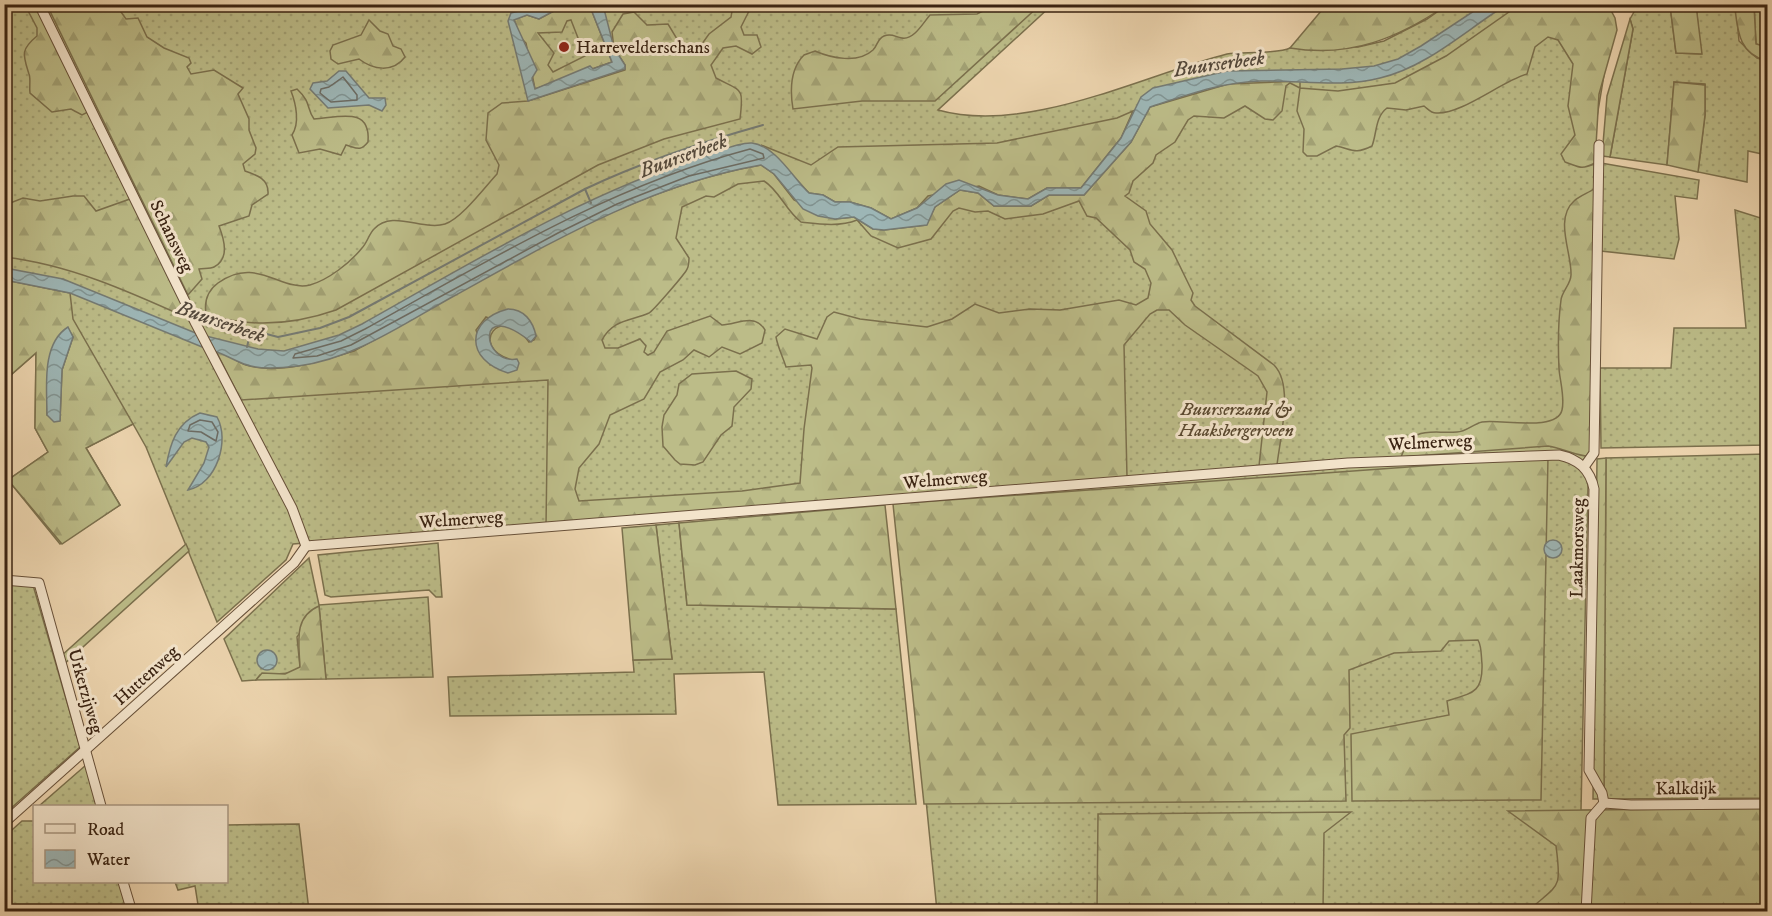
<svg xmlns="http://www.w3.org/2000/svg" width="1772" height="916" viewBox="0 0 1772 916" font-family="'IM FELL DW Pica',serif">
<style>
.grass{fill:url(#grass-dots);stroke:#7b704d;stroke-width:1.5}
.forest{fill:url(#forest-firs);stroke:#7b704d;stroke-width:1.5;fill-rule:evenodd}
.water{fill:url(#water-waves);stroke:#757b74;stroke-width:1.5}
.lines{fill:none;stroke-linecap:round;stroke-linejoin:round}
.shore{stroke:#6c6c64;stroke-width:1.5}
.stream{stroke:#757b74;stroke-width:2}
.minor-casing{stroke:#675039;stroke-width:11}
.minor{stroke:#f3e4cb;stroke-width:9}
.poi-dot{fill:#8f2418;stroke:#f3e4cb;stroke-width:2}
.labels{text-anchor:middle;stroke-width:6;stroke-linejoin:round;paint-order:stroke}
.poi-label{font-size:18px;fill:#3a2312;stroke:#f3e4cb;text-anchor:start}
.street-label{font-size:18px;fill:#3a2312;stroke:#f3e4cb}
.park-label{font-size:18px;font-style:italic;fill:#5a4930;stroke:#f3e4cb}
.water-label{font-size:20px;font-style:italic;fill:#53483b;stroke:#f3e4cb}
</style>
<defs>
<pattern id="grass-dots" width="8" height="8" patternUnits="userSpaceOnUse" patternTransform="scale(1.5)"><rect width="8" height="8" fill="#bcbc88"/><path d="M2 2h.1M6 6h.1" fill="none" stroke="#a2a174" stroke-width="1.8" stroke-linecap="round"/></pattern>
<pattern id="forest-firs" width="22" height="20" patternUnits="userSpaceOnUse" patternTransform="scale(1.5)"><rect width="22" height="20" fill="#bcbc88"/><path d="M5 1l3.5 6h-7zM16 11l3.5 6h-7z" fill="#a2a174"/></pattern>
<pattern id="water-waves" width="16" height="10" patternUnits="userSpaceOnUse" patternTransform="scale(1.5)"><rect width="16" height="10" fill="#9db6b6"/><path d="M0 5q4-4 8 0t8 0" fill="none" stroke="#819493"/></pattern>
</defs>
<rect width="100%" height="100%" fill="#edd5af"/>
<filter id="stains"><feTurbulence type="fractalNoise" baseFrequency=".00333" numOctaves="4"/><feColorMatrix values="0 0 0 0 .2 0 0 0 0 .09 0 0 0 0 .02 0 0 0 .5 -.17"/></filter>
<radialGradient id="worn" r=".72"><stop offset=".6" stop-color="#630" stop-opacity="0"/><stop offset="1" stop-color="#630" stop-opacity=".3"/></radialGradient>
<g class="grass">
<path d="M5 5H1052L938 110C1027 135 1141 76 1227 54 1243 52 1278 54 1290 48L1358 47 1384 41 1427 19 1447 5H1608L1604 75 1596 123 1595 156 1591 165 1595 163 1581 810 1767 811V911H937L897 507H894L892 495 293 544 286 560 217 622 146 447 133 424 86 448 120 505 60 544 8 480 48 452 35 428 36 353 5 380Z"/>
<path d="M1638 5H1670L1676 53 1701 54 1696 5H1747L1746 10 1736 9 1739 41 1757 58 1768 61 1767 155 1748 151 1747 182 1698 172 1705 115V84L1674 82 1667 165 1610 157 1633 29 1630 19Z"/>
<path d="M1754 5H1767V47L1756 44Z"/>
<path d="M1601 163 1699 180 1697 199 1675 196 1679 239 1674 259 1601 251Z"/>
<path d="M1735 210 1767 220V445L1601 448 1600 368H1671L1674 328H1746Z"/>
<path d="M1767 454V798L1604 799 1606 458Z"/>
<path d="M679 523 687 605 896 609 916 804 778 805 764 672 674 674 676 714 450 716 448 677 634 672 633 660 672 659 656 525Z"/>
<path d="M438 543 442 597H436L429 590 331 597 325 595 318 555Z"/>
<path d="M309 558 319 605 428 597 433 677 326 679 319 606 297 637 300 667 291 673 260 675 256 680 242 681 224 639Z"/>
<path d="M5 579 33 585 80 747 9 810H5Z"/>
<path d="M86 765 97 806H39Z"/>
<path d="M22 821H34V882H119L127 911H5L4 837Z"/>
<path d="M299 824 309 911H199L195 886 178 890 175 882H226L227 825Z"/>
</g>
<g class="forest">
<path d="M1327 4H1447V5C1398 38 1351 58 1290 48Z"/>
<path d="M25 5H35L88 112 82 115 71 109 52 112 30 93C29 87 31 79 29 74 23 55 20 50 37 36V28Z"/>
<path d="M47 5H116L126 19 138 18 147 37 164 48 189 58 191 63 187 67 191 74 214 70 243 88 238 94 249 119V130L256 148 255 154 243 164 245 171C257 175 269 179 268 194L252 205 249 216 219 226C224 239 230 259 214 267 210 269 203 268 199 269L202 279 188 295Z"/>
<path d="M565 5H593L591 9 612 62 535 89 526 43 520 37 514 19 527 15 539 19ZM571 20 585 56 553 72 548 65 554 53 538 33 562 32 567 21Z"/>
<path d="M733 5H752L741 27 744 35H757L761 47 752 54 736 46 723 48 711 65 716 78C742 92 744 86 740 119L664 139 598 165 336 310C293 325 249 328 206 314 204 301 207 291 218 283 256 255 281 292 310 285 328 280 350 263 362 248 367 243 369 234 374 229 392 209 423 231 445 224 461 219 485 187 497 174L499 165 486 140 488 113 502 103 528 101 625 70V65L614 48 612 32 623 14 634 12 647 25 668 24 683 49 694 55 709 34 731 17Z"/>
<path d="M995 5H1040L935 101H862L793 109C790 91 790 69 804 55L815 51C831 58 858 64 873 50 878 45 877 39 884 36 892 33 895 37 902 38 914 40 923 23 930 15L977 14Z"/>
<path d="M1519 5H1608L1615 18 1617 30 1599 94 1595 163C1580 171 1578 166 1565 162L1561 154 1575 135 1568 106 1573 64 1558 40 1548 37 1535 47 1527 74C1502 81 1461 115 1436 113 1431 113 1428 109 1424 106L1406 110 1387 108C1375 117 1377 133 1372 146 1354 155 1352 149 1336 146L1317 156H1307L1303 152 1304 129 1297 111 1300 88 1290 83 1286 86 1282 111 1273 120 1265 119 1245 106 1224 118 1194 116 1188 120 1175 142 1156 155 1153 163 1133 181 1129 193 1125 196 1146 211 1150 224 1172 250 1193 293 1191 300 1195 306 1274 365C1294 385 1280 438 1277 465L1259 466 1267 392 1258 376 1185 325 1169 310H1157L1150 314 1124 345 1127 477 546 526 548 380 241 400 216 351C227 351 235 362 246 365 279 375 322 361 354 351 481 282 617 190 761 165L774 174 794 200 835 219 854 217 873 229 884 230 926 225 935 207 960 190 978 193 994 206H1031L1049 195H1084L1131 142 1150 107 1228 84 1300 81V88L1338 91 1395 83 1446 56ZM764 181C779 190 786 211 801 222 819 224 840 227 857 220L871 236 898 248 931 239 953 211 959 208 975 212 988 211 1005 219 1043 214 1079 201 1087 216 1096 218 1130 250 1134 262 1145 269 1151 283 1148 298 1136 305 1119 300 1060 310 1030 309 999 313 975 304 952 319 927 327 860 319 834 312 827 317 817 339 785 329 776 337C778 348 783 357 786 367L811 365 812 368 804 429 800 483 742 491 579 501 575 489 579 468 599 444 610 415 644 399 660 372 683 360 694 350 709 357 722 347 740 354 762 343 765 330C755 313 738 324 722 325L710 316 667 331 654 352 648 355 644 352 646 346 640 339 618 348H605L602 340C613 319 631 321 649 313 653 311 682 277 686 271 689 267 689 262 689 258L676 238 682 207 706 196 714 197 738 184ZM486 317 536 336 534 340 529 342C501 302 467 347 512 360L490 365 476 330Z"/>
<path d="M1670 5H1696L1702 54 1676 53Z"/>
<path d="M1747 5H1754L1756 44 1767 47V61C1740 54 1738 34 1735 9L1746 10Z"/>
<path d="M1630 19 1633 29 1610 157 1602 156 1607 96Z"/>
<path d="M369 20 380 31 388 34 393 46 401 49 405 57C393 73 373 70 359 59L338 64 331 59 330 51 333 45 361 35Z"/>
<path d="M1674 82 1705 85V115L1698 172 1667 165Z"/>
<path d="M297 89C312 103 306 108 314 119 337 118 371 105 368 142 360 152 357 148 346 145L341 155 320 149 299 153 292 135C300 123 296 104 291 91Z"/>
<path d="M1133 111 1121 138 1081 188H1047L1028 199 998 195 979 186 928 196 917 208 891 219 871 208 850 202H835L823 195 809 193 771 152 761 145 811 165 838 147 997 143 1117 118Z"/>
<path d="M1594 189 1590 456C1582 458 1559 447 1548 446L1401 457C1413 424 1430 434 1457 432 1466 432 1473 424 1482 422 1501 419 1557 432 1562 410 1565 398 1560 381 1559 369 1558 347 1558 322 1561 300 1562 291 1571 284 1571 275 1572 253 1554 219 1574 201 1579 196 1588 193 1594 189Z"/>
<path d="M73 196H84L96 211 130 199 190 319C130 292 71 265 5 257V205L23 198 40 201Z"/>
<path d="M5 280 70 293 73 319 133 424 86 448 120 505 62 544 8 480 48 452 35 428 36 353 5 380ZM68 328 73 337 62 370 60 420 47 415C47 381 43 353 68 328Z"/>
<path d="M736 371 752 379 751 389 734 407 732 426 721 435 703 462 695 465 680 464 675 460 663 446 662 427 664 415 677 395 679 384 692 374Z"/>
<path d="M1548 457 1541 800 1352 801 1351 734 1449 715 1447 701C1472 693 1483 693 1482 664 1481 656 1482 647 1478 640L1449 641 1441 651 1394 653 1349 670 1350 728 1344 735 1346 801 924 804 893 504Z"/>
<path d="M1606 458 1604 799H1593L1597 459Z"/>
<path d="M885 505 896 609 687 605 679 523Z"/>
<path d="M656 525 672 659 633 660 622 528Z"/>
<path d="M186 544 189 551 63 665 61 656Z"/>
<path d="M319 606 326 679 256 680 262 673 285 674 300 667C299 643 293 617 319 606Z"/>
<path d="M1767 808V908L1528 911C1559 883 1562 891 1556 846L1508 811Z"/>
<path d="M1351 812 1324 833 1323 911H1097L1098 814Z"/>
</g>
<g class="water">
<path d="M542 5H565L539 19 527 15 514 20 537 70 532 78 535 89 590 66 593 69 612 62 591 9 593 5H603L614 48 625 65V69L528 101 508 21 511 13Z"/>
<path d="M1483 5H1506C1466 30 1427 67 1380 78 1342 88 1300 80 1261 81 1222 82 1187 95 1150 107L1131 142 1084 195H1049L1031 206H994L978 193 960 190 935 207 927 225 884 230 873 229 854 217 835 219 818 216 803 209 774 174 761 165C650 184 552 242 454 296 405 323 354 359 298 366 282 368 258 370 244 364 228 358 224 353 207 349L70 293 5 280V268L63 279 198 334 258 349 284 351 339 335 362 324C473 262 583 194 704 156 718 152 738 142 752 143 776 146 793 178 809 193L823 195 835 202H850L871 208 891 219 917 208 946 184 959 180 998 195 1028 199 1047 188H1081L1121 138 1141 97 1153 88 1227 71 1342 69 1374 66 1398 59 1421 46Z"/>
<path d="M339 71H346L369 98H385L386 105 382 111 369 105 328 108 310 89 313 83 327 81Z"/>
<path d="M508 309C524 309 533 321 536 336L531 342C474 296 482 365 517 359L519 363 517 370 508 373C465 360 465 320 508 309Z"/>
<path d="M68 327 73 337 62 370 60 421 54 422 47 415C47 388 41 344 68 327Z"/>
<path d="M200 413 217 417C230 440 217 484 188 490L204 463 209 447 206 442 192 438 184 442 166 467C170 444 176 423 200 413Z"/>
<circle cx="1553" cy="549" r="9"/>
<circle cx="267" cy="660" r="10"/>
</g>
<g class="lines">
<g class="shore">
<path d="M343 77 357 95V100L331 102 320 93 321 89 329 87Z"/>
<path d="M750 149 763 154 764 158 689 176 617 204 558 233 351 345 317 356 293 358 295 354 341 341 365 329C489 260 611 186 750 149Z"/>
<path d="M200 420 212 422 218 432 216 441 201 432 188 431 190 425Z"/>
</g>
<g class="stream">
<path d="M591 203 585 189C642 162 702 142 763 125"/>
<path d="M247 347 251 330 278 337 320 328 349 317 585 189"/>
</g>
<g class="minor-casing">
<g id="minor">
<path d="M39 4 196 324 292 508 306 546"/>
<path d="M1584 467 1594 453 1599 145"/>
<path d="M306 546 1348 463 1559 455C1578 459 1590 469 1594 489L1589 770 1602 793 1604 803"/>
<path d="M4 580 39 583 101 806"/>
<path d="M1604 803 1631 805 1768 804"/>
<path d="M4 823 294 563 306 546"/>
<path d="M123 882 132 912"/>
<path d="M1586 912 1591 818 1604 803"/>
</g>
</g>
<use href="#minor" class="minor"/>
</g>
<circle class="poi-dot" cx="564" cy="47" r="6"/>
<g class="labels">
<g class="poi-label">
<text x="576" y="53">Harrevelderschans</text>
</g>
<g class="street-label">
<text transform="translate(172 236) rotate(64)" y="6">Schansweg</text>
<text transform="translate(1430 442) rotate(-3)" y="6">Welmerweg</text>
<text transform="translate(945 479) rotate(-5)" y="6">Welmerweg</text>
<text transform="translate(461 519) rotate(-4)" y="6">Welmerweg</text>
<text transform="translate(1577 548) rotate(-89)" y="6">Laakmorsweg</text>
<text transform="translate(146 675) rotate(-42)" y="6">Huttenweg</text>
<text transform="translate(86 691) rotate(74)" y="6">Urkerzijweg</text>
<text transform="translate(1686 788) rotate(-1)" y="6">Kalkdijk</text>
</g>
<g class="park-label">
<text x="1236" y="415">Buurserzand &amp;<tspan x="1236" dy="21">Haaksbergerveen</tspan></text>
</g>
<g class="water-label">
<text transform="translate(1219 63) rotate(-8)" y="7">Buurserbeek</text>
<text transform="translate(683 155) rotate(-20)" y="7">Buurserbeek</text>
<text transform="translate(221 321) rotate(19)" y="7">Buurserbeek</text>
</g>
</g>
<rect width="1772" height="916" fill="none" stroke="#edd5af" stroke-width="24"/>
<rect x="6" y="6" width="1760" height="904" fill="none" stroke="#3a2312" stroke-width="3"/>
<rect x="12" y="12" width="1748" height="892" fill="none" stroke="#3a2312" stroke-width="1.5"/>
<rect x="33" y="805" width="195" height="78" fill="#f3e4cb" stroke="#a99781" stroke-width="1.5"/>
<rect x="45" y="824" width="30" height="9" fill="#f3e4cb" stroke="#a99781" stroke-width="1.5"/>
<text x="87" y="835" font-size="18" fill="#3a2312">Road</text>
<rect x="45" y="850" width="30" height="18" fill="url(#water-waves)" stroke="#a99781" stroke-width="1.5"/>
<text x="87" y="865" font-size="18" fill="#3a2312">Water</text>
<rect width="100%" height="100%" filter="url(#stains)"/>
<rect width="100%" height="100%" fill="url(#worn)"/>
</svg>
